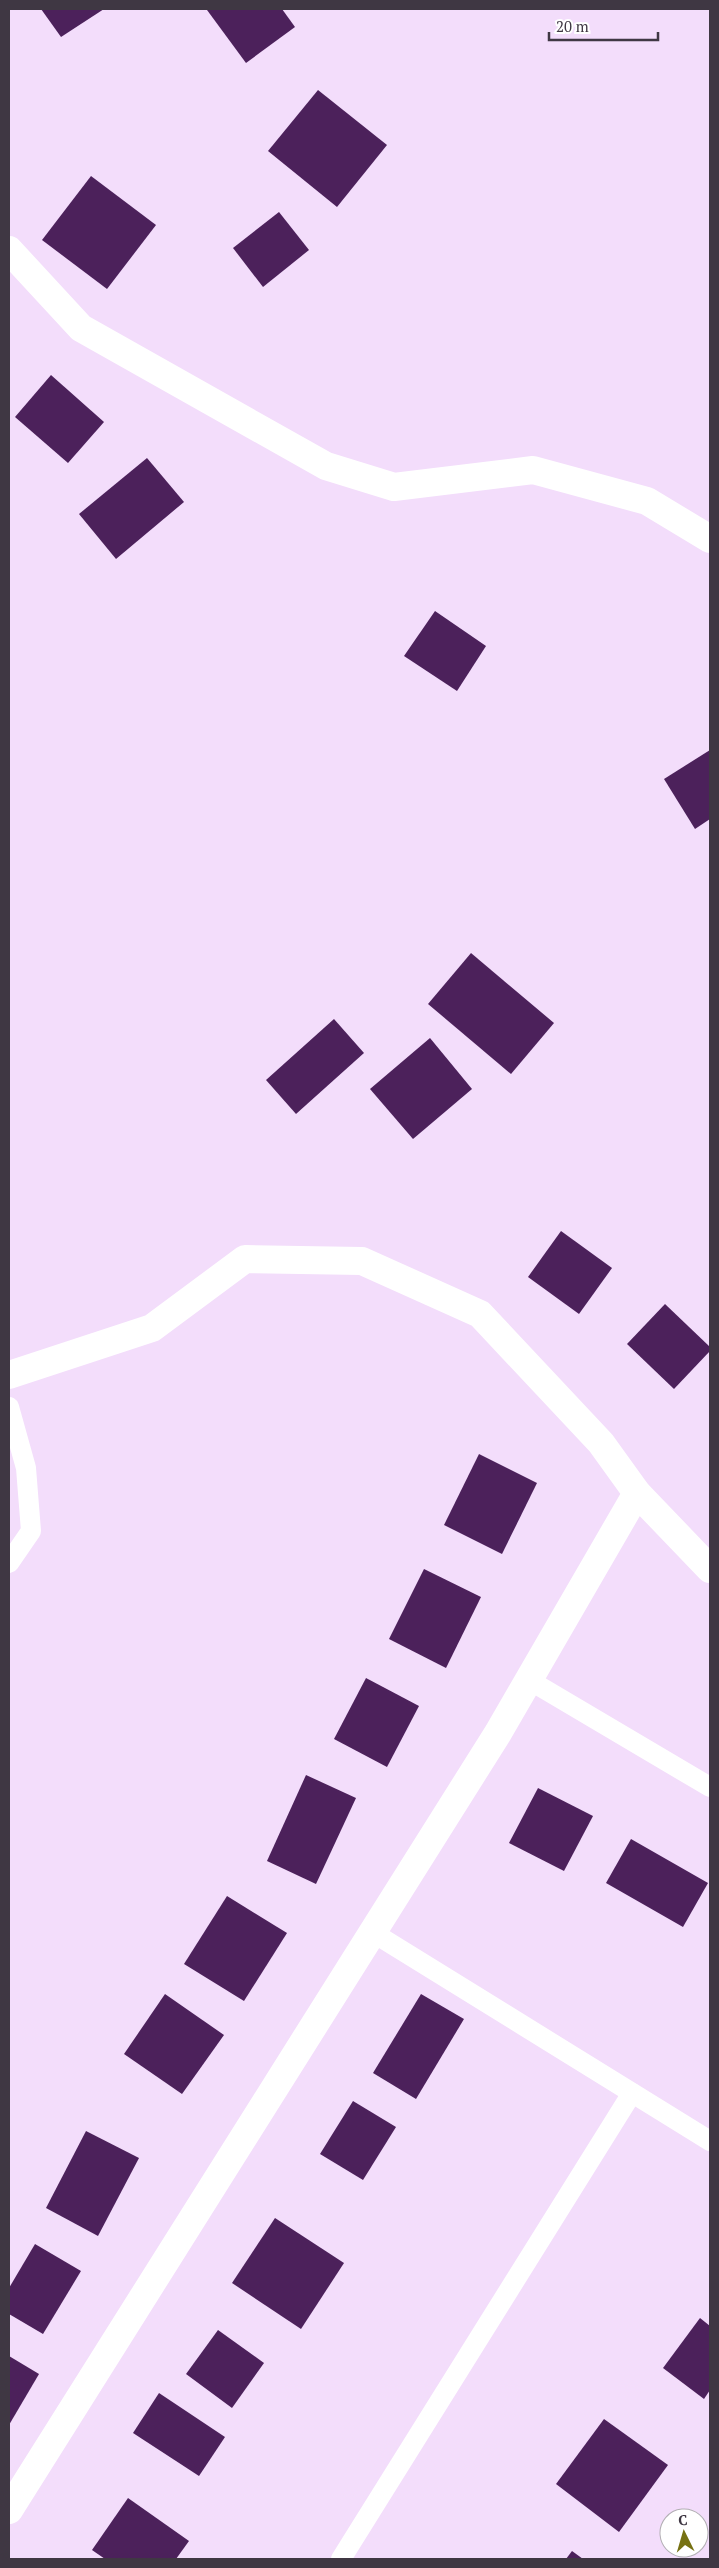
<svg xmlns="http://www.w3.org/2000/svg" width="719" height="2568" viewBox="0 0 719 2568" font-family="'PT Serif',serif">
<style>
.building{fill:#4c215b}
.lines{fill:none;stroke-linecap:round;stroke-linejoin:round}
.service{stroke:#fff;stroke-width:20}
.minor{stroke:#fff;stroke-width:28}
</style>
<rect width="100%" height="100%" fill="#f3ddfb"/>
<g class="building">
<path d="M41 9H104L61 37Z"/>
<path d="M208 9H282L295 27 246 63 207 10Z"/>
<path d="M318 90 387 145 337 207 268 151Z"/>
<path d="M91 176 156 225 107 289 42 240Z"/>
<path d="M279 212 309 250 263 287 233 248Z"/>
<path d="M51 375 104 422 68 463 15 417Z"/>
<path d="M147 458 184 502 116 559 79 514Z"/>
<path d="M435 611 486 646 457 691 404 656Z"/>
<path d="M710 750V819L695 829 664 779Z"/>
<path d="M471 953 554 1023 511 1074 428 1004Z"/>
<path d="M334 1019 364 1053 296 1114 266 1080Z"/>
<path d="M430 1038 472 1089 413 1139 370 1089Z"/>
<path d="M561 1231 612 1268 579 1314 528 1277Z"/>
<path d="M665 1304 710 1347V1351L674 1389 627 1344Z"/>
<path d="M479 1454 537 1483 502 1554 444 1525Z"/>
<path d="M424 1569 481 1597 446 1668 389 1639Z"/>
<path d="M366 1678 419 1706 387 1767 334 1739Z"/>
<path d="M306 1775 356 1798 316 1884 267 1861Z"/>
<path d="M538 1788 593 1816 564 1871 509 1843Z"/>
<path d="M631 1839 708 1883 683 1927 606 1883Z"/>
<path d="M227 1896 287 1933 244 2001 184 1964Z"/>
<path d="M165 1994 224 2035 182 2094 124 2054Z"/>
<path d="M421 1994 464 2019 416 2099 373 2073Z"/>
<path d="M353 2101 396 2127 363 2180 320 2154Z"/>
<path d="M86 2131 139 2158 98 2236 46 2208Z"/>
<path d="M275 2218 344 2263 301 2329 232 2283Z"/>
<path d="M35 2244 81 2271 43 2334 9 2314V2288Z"/>
<path d="M700 2318 710 2326V2390L704 2399 663 2368Z"/>
<path d="M218 2330 264 2363 232 2408 186 2374Z"/>
<path d="M9 2356 39 2374 9 2425Z"/>
<path d="M159 2393 225 2437 199 2476 133 2433Z"/>
<path d="M604 2419 668 2465 619 2532 556 2484Z"/>
<path d="M128 2498 189 2541 176 2559H105L92 2550Z"/>
<path d="M572 2551 583 2559H566Z"/>
</g>
<g class="lines">
<g class="service">
<path d="M9 1407 26 1468 31 1531 9 1563"/>
<path d="M529 1680 710 1787"/>
<path d="M372 1932 710 2141"/>
<path d="M341 2559 632 2093"/>
</g>
<g class="minor">
<path d="M9 250 81 328 326 466 394 487 533 470 647 501 710 539"/>
<path d="M9 1375 152 1328 245 1259 362 1261 480 1314 601 1443 637 1493 710 1569"/>
<path d="M9 2510 498 1733 637 1493"/>
</g>
</g>
<rect width="719" height="2568" fill="none" stroke="#3f3743" stroke-width="20"/>
<g transform="translate(684 2533) rotate(355)"><circle r="24" fill="#ffffff" stroke="#b2afb4"/>
<path d="M0-4L9 19L0 12L-9 19Z" fill="#767113"/>
<text y="-8" font-size="14" font-weight="bold" text-anchor="middle" fill="#3f3743">С</text>
</g>
<path d="M549 32v8h109v-8" fill="none" stroke="#3f3743" stroke-width="2.5"/>
<text x="556" y="32" font-size="15" fill="#3f3743" stroke="#ffffff" stroke-width="4" paint-order="stroke">20 m</text>
</svg>
